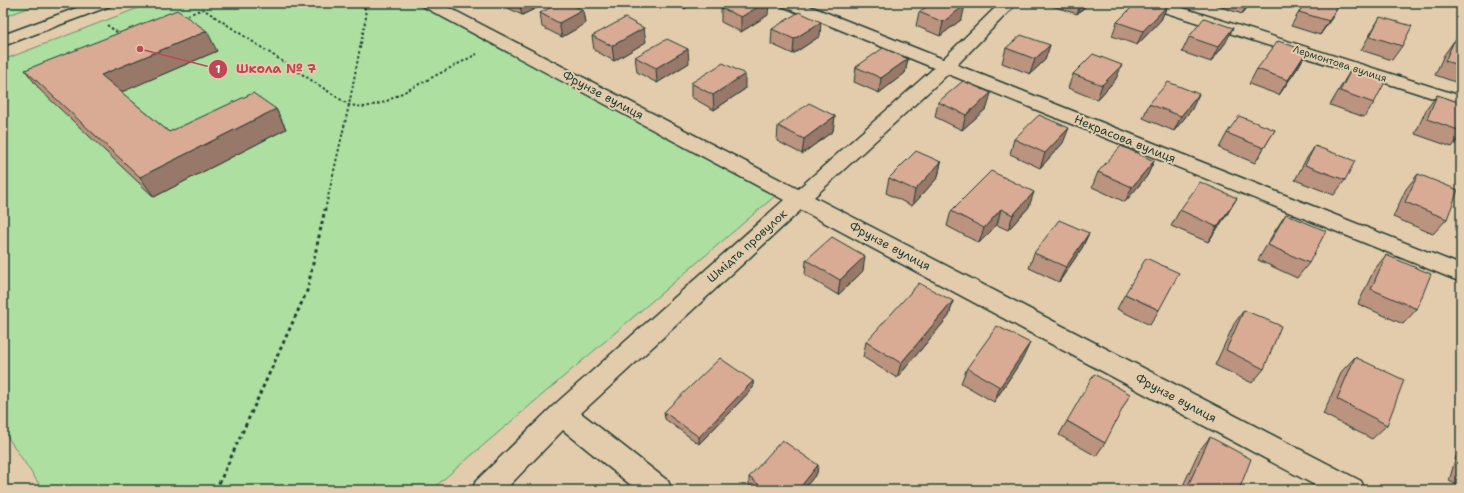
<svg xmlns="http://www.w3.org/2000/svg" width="1464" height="493" viewBox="0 0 1464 493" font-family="'Shantell Sans',sans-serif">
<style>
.green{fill:#addfa0;stroke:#668e6a}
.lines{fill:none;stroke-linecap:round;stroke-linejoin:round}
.minor-casing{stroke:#1f3d34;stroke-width:3}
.path-far1{stroke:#1f3d34;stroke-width:2;stroke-dasharray:2.5 2.5;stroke-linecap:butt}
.path{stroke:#1f3d34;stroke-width:3;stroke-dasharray:3.5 3.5;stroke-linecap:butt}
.minor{fill:#e3ccac;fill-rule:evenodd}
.wall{fill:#bb937f;stroke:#1f3d34}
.shaded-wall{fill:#987868;stroke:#1f3d34}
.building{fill:#d9ab94;stroke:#1f3d34}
.labels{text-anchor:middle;stroke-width:4;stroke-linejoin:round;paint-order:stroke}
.far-street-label{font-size:10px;fill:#1f3d34;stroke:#e3ccac}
.street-label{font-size:12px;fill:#1f3d34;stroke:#e3ccac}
.leader{fill:none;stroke:#bf4857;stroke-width:1.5}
.callout-dot{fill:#bf4857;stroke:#e3ccac;stroke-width:1.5}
.mark-label{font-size:12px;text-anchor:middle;font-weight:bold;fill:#fff}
.callout-label{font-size:13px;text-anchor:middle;font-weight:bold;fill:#bf4857;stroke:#e3ccac;stroke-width:4;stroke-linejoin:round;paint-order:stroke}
</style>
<rect width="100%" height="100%" fill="#e3ccac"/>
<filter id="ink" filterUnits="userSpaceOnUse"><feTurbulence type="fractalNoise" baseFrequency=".025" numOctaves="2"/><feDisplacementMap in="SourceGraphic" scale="8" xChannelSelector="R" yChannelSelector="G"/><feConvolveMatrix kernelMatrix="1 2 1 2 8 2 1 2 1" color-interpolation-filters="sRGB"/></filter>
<g filter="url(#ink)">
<g class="green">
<path d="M3 3H42L3 17Z"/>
<path d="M151 3H419L775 196 431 490H43L3 430V60Z"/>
</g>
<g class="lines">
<g class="minor-casing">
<g id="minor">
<path d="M90 3H112L110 6 3 46V35Z"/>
<path d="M420 3H440L798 189 934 68 782 6 780 3H802L943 59 1000 3H1017L957 65 1461 265V282L948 74 814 197 1361 481 1365 490H1324L801 210 581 413 668 481 672 490H637L563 430 505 490H472L476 481 553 406 784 200 422 6Z"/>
<path d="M1143 3H1167L1461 96V107L1145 6Z"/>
</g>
</g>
<g class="path-far1">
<path d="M183 17 203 9 349 105 365 107 385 102 477 54"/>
<path d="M107 25 121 35"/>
<path d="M325 210 349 105 366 17 364 3"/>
</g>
<path class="path" d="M216 490 307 291 325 209"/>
<use href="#minor" class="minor"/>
</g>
<g class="wall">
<path d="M503 3H545V4L522 15 504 6Z"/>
<path d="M671 3H694L684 9Z"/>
<path d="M853 3H868L862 7Z"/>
<path d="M1053 3H1089L1077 14 1052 6Z"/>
<path d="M1216 3H1251L1242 14 1215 5Z"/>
<path d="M1340 3 1320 35 1291 26 1299 12Z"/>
<path d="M1393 3H1399L1398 5Z"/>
<path d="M1416 3H1426L1424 5Z"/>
<path d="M1461 3V16L1456 15Z"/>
<path d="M1167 6 1161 20 1137 45 1112 36 1117 22Z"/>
<path d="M721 8 768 15 741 32 721 22Z"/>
<path d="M583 10 585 24 562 37 542 27 540 13Z"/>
<path d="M919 12 962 19 940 36 916 26Z"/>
<path d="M1380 17 1402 46 1392 60 1361 50Z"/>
<path d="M772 29 820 36 793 54 771 44Z"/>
<path d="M592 36 646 42 614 61 594 50Z"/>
<path d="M1189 37 1226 42 1211 62 1182 52Z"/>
<path d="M1454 41 1461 43V84L1435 75 1444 55Z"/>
<path d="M1050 45 1045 60 1030 74 1002 63 1006 48Z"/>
<path d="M217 51 121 92 169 132 276 109 286 129 154 197 40 90 25 70Z"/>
<path d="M1307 51 1299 66 1279 95 1249 84 1257 69Z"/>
<path d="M635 57 689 63 657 83 637 72Z"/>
<path d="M908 59 905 73 879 93 854 82 856 67Z"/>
<path d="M1352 68 1374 103 1364 117 1330 105 1343 83Z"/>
<path d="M1073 74 1116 79 1097 100 1068 88Z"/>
<path d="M691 83 745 89 714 110 691 97Z"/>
<path d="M1437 95 1461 103V135L1452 147 1415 134 1426 110Z"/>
<path d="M938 102 987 108 962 130 935 117Z"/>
<path d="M1149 104 1192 109 1174 131 1143 118Z"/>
<path d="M835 116 833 131 802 154 777 141 778 126Z"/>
<path d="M1275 130 1255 163 1219 148 1227 133Z"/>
<path d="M1014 139 1063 143 1040 168 1010 154Z"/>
<path d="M1315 146 1345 180 1334 195 1295 180 1305 161Z"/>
<path d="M1154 161 1147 176 1125 202 1092 187 1098 172Z"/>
<path d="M941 162 938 177 912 206 886 193 889 178Z"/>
<path d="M1418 174 1447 219 1433 234 1393 217 1406 189Z"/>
<path d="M1029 207 1008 230 997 225 979 243 947 226 951 211Z"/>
<path d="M1180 210 1228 213 1208 242 1171 226Z"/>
<path d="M1286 214 1309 263 1297 278 1258 260 1276 229Z"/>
<path d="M1089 233 1082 248 1059 282 1029 268 1034 253Z"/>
<path d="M1386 255 1417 309 1403 324 1358 304 1374 270Z"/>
<path d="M806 260 863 271 838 295 805 275Z"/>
<path d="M1125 294 1159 310 1150 325 1117 309Z"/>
<path d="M953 301 949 316 897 378 863 357 866 342Z"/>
<path d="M1244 310 1264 369 1252 383 1215 365 1234 324Z"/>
<path d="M1355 357 1387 425 1372 439 1323 414 1342 371Z"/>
<path d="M1023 358 994 402 961 383 967 368Z"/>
<path d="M753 381V388L699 444 665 419 664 412Z"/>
<path d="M1067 421 1105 443 1096 456 1059 435Z"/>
<path d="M1210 437 1239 490H1181L1199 451Z"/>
<path d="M1461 439V487L1449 481Z"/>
<path d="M818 465 817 473 803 490H756L749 485V477Z"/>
</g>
<g class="shaded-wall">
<path d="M519 3H545V4L522 15Z"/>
<path d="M684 3H694L684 9Z"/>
<path d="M765 3H769L768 15 741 32V17Z"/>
<path d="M863 3H868L862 7Z"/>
<path d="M1081 3H1089L1077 14Z"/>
<path d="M1248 3H1251L1242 14Z"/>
<path d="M1340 3 1332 18 1320 35 1329 21Z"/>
<path d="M965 5 962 19 940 36 943 22Z"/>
<path d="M1167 6 1161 20 1137 45 1143 31Z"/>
<path d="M583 10 585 24 562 37 559 23Z"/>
<path d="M821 22 820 36 793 54 794 39Z"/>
<path d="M644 28 646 42 614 61 612 46Z"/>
<path d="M1233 28 1226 42 1211 62 1218 47Z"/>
<path d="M207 31 217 51 115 95 101 75Z"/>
<path d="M1050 45 1045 60 1030 74 1035 59Z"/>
<path d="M688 49 689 63 657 83 656 68Z"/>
<path d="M1307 51 1299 66 1279 95 1288 80Z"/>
<path d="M908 59 905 73 879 93 881 78Z"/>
<path d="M1122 65 1116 79 1097 100 1102 85Z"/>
<path d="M745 74V89L714 110 713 95Z"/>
<path d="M991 93 987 108 962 130 966 115Z"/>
<path d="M1199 94 1192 109 1174 131 1181 116Z"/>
<path d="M276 109 286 129 154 197 140 177Z"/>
<path d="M835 116 833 131 802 154 804 139Z"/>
<path d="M1069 128 1063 143 1040 168 1045 153Z"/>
<path d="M1154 161 1147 176 1125 202 1132 187Z"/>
<path d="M941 162 938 177 912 206 915 190Z"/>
<path d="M1034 192 1029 207 1008 230 1013 215Z"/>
<path d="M1237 198 1228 213 1208 242 1217 227Z"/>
<path d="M1001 209 997 225 979 243 984 228Z"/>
<path d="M1089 233 1082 248 1059 282 1066 267Z"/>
<path d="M865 256 863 271 838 295 840 280Z"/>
<path d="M953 301 949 316 897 378 901 363Z"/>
<path d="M1030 343 1023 358 994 402 1000 387Z"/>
<path d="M753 381V388L699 444V437Z"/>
<path d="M818 465 817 473 803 490H798Z"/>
</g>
<g class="building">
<path d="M559 3H568L583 10 559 23 540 13Z"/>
<path d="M729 3H765L741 17 721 8Z"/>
<path d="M932 3H960L965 5 943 22 919 12Z"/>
<path d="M1136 3H1159L1167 6 1143 31 1117 22Z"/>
<path d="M1305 3H1340L1329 21 1299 12Z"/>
<path d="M177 10 207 31 101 75 169 132 253 93 276 109 140 177 25 70Z"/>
<path d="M799 12 821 22 794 39 772 29Z"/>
<path d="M1380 17 1412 26 1402 46 1370 36Z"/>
<path d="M625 18 644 28 612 46 592 36Z"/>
<path d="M1204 18 1233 28 1218 47 1189 37Z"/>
<path d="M1021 35 1050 45 1035 59 1006 48Z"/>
<path d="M667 39 688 49 656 68 635 57Z"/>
<path d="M1278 41 1307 51 1288 80 1257 69Z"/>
<path d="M1454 41 1461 43V66L1445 61Z"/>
<path d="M883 48 908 59 881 78 856 67Z"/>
<path d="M1093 54 1122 65 1102 85 1073 74Z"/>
<path d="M723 63 745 74 713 95 691 83Z"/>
<path d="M1352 68 1386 80 1374 103 1340 91Z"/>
<path d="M963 81 991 93 966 115 938 102Z"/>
<path d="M1168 82 1199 94 1181 116 1149 104Z"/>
<path d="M1437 95 1461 103V131L1427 119Z"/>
<path d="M809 103 835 116 804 139 778 126Z"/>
<path d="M1039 115 1069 128 1045 153 1014 139Z"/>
<path d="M1239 116 1275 130 1264 148 1227 133Z"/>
<path d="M1121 146 1154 161 1132 187 1098 172Z"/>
<path d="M1315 146 1355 161 1345 180 1305 165Z"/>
<path d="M916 151 941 162 915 190 889 178Z"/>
<path d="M991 171 1034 192 1013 215 1001 209 984 228 951 211Z"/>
<path d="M1418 174 1458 190 1447 219 1405 202Z"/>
<path d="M1200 182 1237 198 1217 227 1180 210Z"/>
<path d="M1286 214 1326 231 1309 263 1268 245Z"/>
<path d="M1059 220 1089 233 1066 267 1034 253Z"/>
<path d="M832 237 865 256 840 280 806 260Z"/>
<path d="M1386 255 1431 274 1417 309 1371 289Z"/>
<path d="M1146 258 1179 273 1159 310 1125 294Z"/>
<path d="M919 283 953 301 901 363 866 342Z"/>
<path d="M1244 310 1281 326 1264 369 1226 350Z"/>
<path d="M997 326 1030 343 1000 387 967 368Z"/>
<path d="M1355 357 1404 380 1387 425 1337 399Z"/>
<path d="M720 358 753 381 699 437 664 412Z"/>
<path d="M1094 374 1130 394 1105 443 1067 421Z"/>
<path d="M1210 437 1251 459 1239 490H1186Z"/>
<path d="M782 440 818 465 798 490H766L749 477Z"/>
</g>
</g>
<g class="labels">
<g class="far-street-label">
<text transform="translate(1340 63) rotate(18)" y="4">Лермонтова вулиця</text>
</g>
<g class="street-label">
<text transform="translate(603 95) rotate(28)" y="4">Фрунзе вулиця</text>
<text transform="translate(1125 139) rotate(22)" y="4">Некрасова вулиця</text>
<text transform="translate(747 246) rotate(-42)" y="4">Шмідта провулок</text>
<text transform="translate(890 246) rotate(28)" y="4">Фрунзе вулиця</text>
<text transform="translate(1176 398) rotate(28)" y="4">Фрунзе вулиця</text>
</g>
</g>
<path class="leader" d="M140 49L218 69"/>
<g class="callout-dot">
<circle cx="140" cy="49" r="4"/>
<circle cx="218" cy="69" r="10"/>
</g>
<g class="mark-label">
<text x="218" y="73">1</text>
</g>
<g class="callout-label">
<text x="276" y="73">Школа № 7</text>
</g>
<rect width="1464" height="493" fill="none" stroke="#e3ccac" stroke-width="16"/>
<rect x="8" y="8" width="1448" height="477" fill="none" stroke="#1f3d34" stroke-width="1.5" filter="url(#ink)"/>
</svg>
